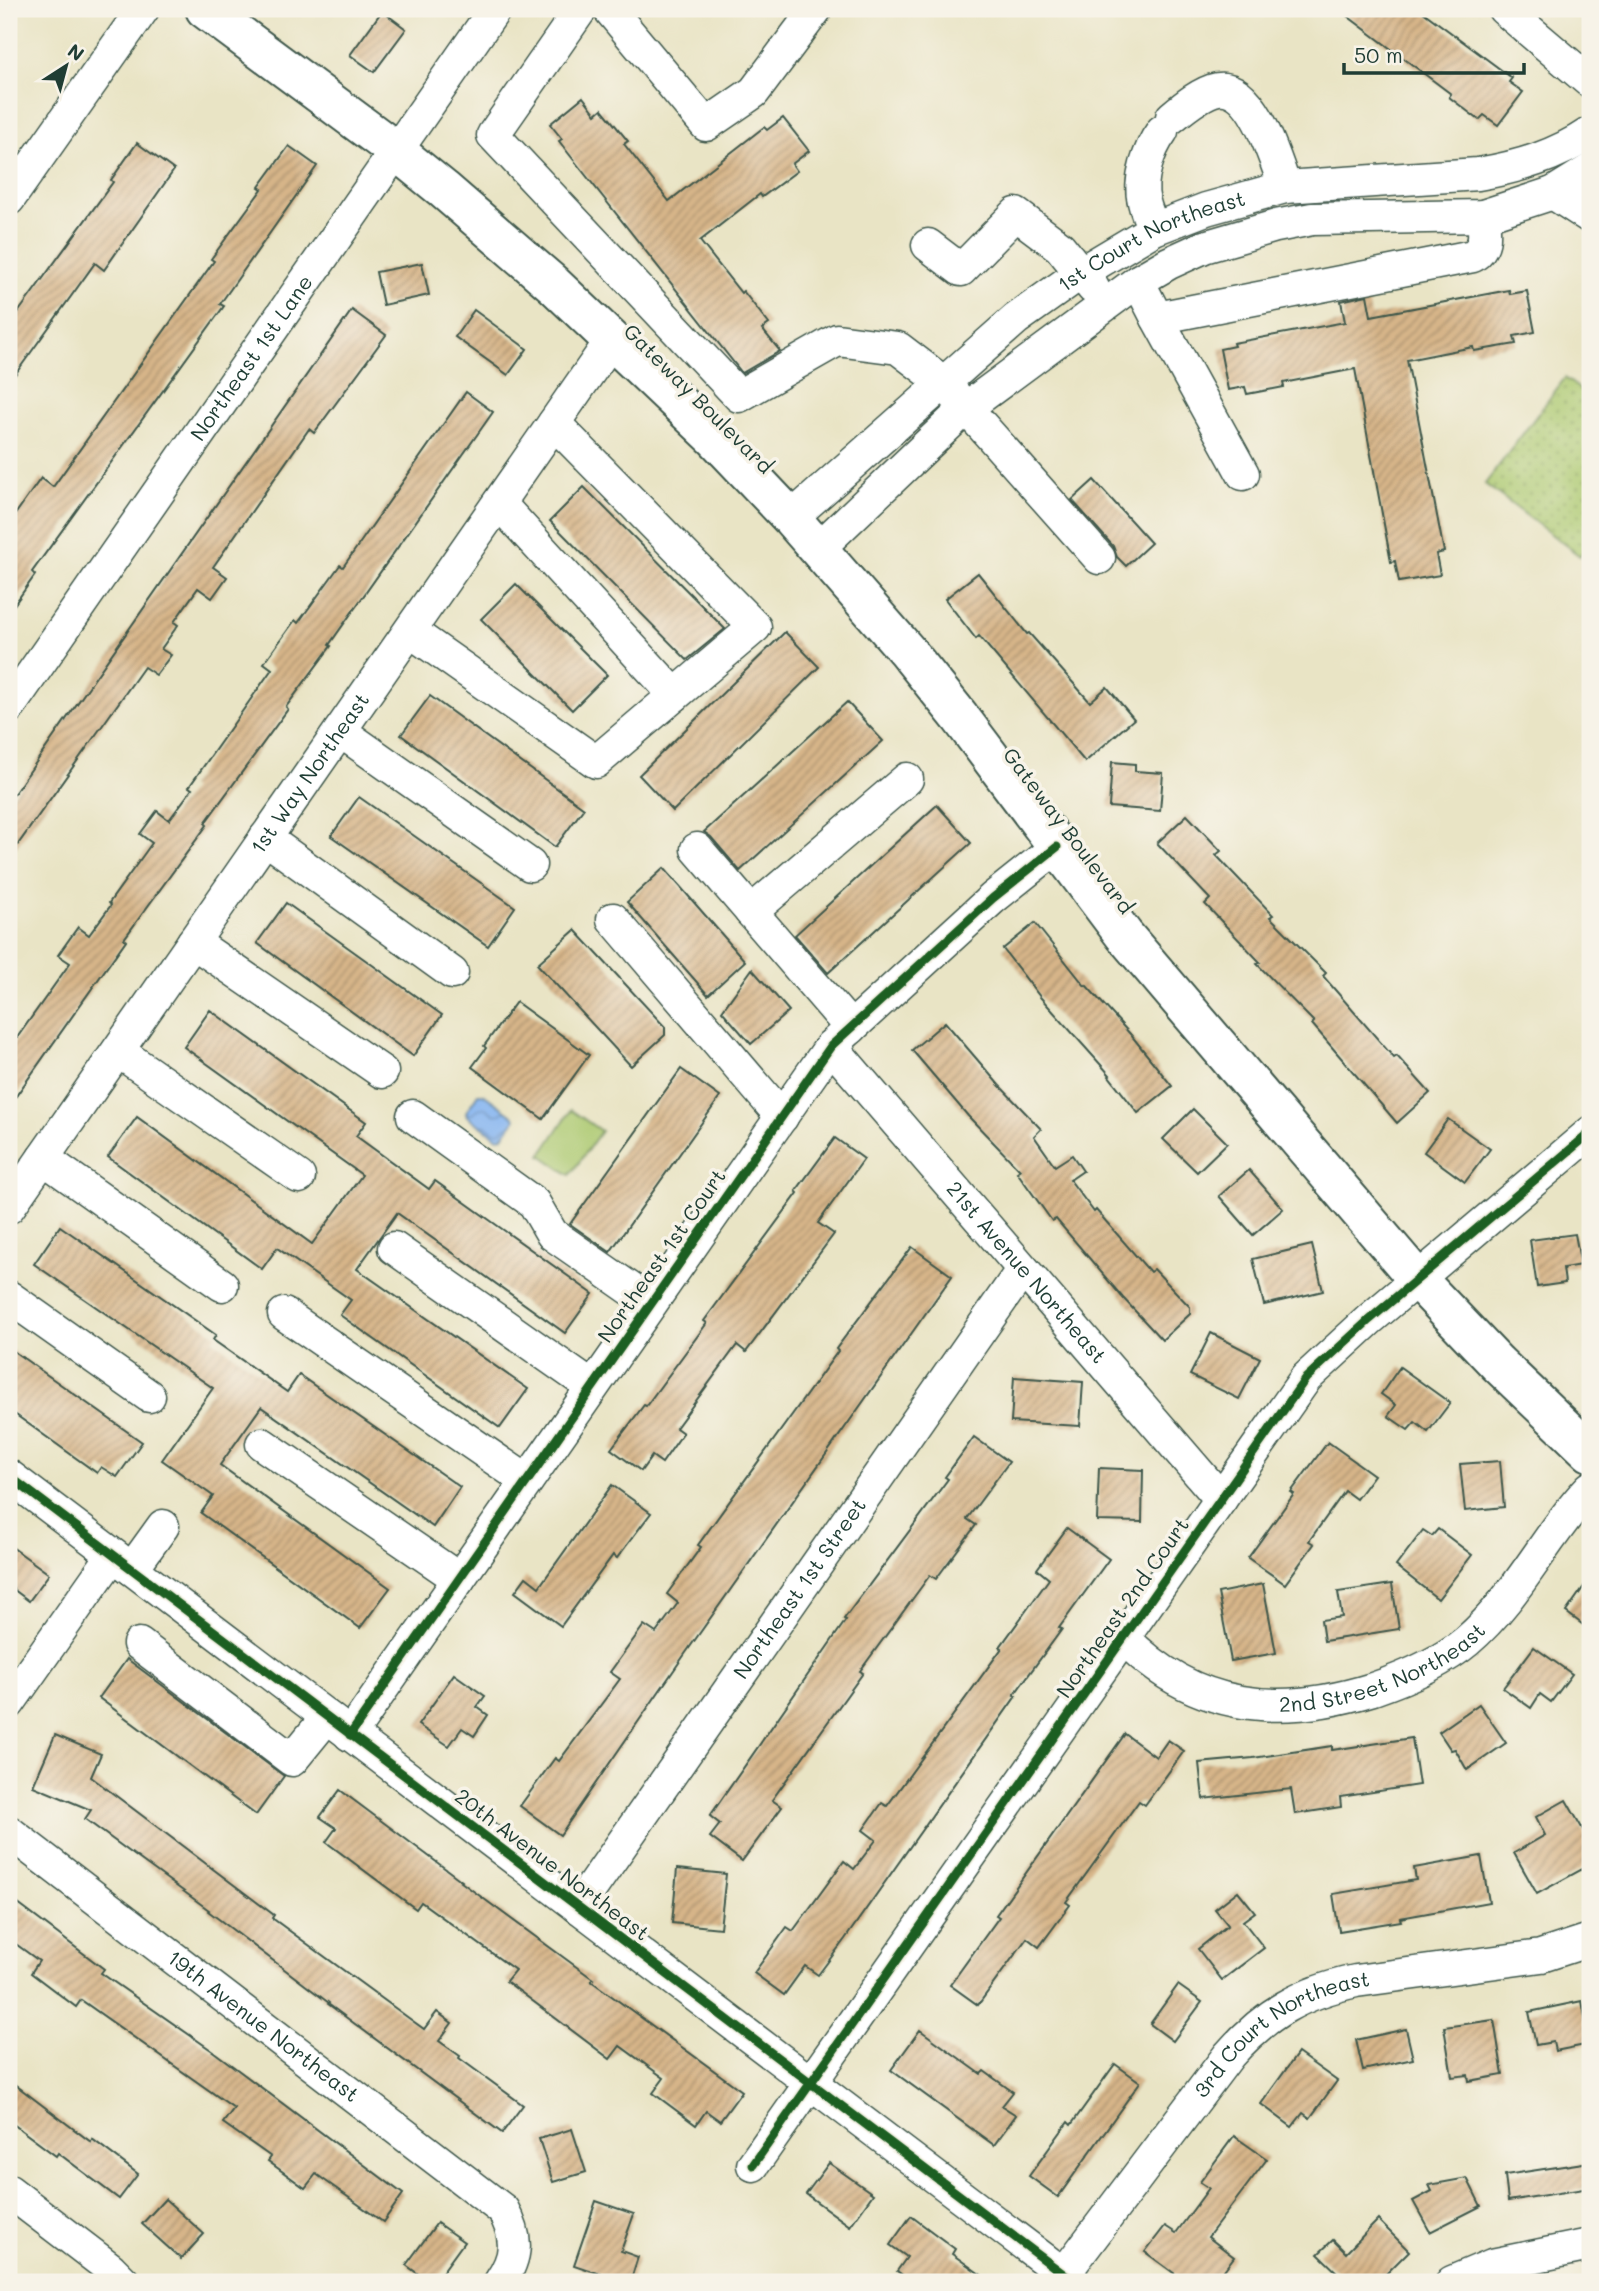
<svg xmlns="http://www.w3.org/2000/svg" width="1599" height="2291" viewBox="0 0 1599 2291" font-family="Mali,sans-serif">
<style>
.green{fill:#acc970;stroke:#668352;stroke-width:2}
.park{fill:url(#park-dots);stroke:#668352;stroke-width:2}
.water{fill:url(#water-waves);stroke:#527992;stroke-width:2}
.building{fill:url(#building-hatch)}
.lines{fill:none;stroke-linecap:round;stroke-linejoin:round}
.minor-casing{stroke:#3d564a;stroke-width:35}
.major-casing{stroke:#3d564a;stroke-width:42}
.minor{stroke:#fff;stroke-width:32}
.major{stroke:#fff;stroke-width:38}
.cycleway-casing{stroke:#f7f3e8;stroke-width:13}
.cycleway{stroke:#1b5e20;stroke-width:9}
.labels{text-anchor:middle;stroke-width:7;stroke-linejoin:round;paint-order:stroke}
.street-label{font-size:21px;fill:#1f3d34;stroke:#f7f3e8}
</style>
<defs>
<pattern id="park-dots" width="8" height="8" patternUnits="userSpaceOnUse" patternTransform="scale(1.75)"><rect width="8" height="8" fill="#acc970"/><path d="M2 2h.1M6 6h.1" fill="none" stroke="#8ba45d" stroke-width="1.8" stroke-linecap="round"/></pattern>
<pattern id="water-waves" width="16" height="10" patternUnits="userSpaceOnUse" patternTransform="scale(1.75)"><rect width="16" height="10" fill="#86b5f1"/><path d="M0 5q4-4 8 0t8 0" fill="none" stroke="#6d94c4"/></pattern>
<pattern id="building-hatch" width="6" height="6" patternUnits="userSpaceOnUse" patternTransform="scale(1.75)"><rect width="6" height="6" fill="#d7b589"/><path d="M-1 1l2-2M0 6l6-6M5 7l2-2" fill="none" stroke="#ae9471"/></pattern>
</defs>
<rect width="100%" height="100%" fill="#f7f3e8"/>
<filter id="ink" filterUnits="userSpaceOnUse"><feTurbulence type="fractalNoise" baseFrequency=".0143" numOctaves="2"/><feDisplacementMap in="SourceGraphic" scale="14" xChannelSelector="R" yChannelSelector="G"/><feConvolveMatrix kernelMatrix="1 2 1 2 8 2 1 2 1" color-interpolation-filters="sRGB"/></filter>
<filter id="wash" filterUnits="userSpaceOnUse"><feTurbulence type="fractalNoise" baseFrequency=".00686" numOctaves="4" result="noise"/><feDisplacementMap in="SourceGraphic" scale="28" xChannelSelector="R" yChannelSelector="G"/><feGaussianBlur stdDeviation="1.57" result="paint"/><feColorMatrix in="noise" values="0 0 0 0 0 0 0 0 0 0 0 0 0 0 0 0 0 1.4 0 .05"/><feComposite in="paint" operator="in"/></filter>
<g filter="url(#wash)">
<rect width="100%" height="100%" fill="#e9e4c5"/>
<path class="green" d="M571 1110 601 1131 570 1175 541 1155Z"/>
<path class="park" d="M1565 378 1590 397V542L1580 556 1485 484Z"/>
<path class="water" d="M478 1094H483L514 1116 515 1120 502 1137 498 1138 467 1116 466 1112Z"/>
<g id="blocks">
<g class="building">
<path d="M1338 9H1419L1512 78 1509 82 1523 92 1498 125 1484 115 1479 120 1449 97 1451 94Z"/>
<path d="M382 11 406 29 374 72 350 55Z"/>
<path d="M583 97 596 114 602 109 628 141 624 144 669 201 764 127 767 130 783 118 809 151 792 164 797 171 762 197 760 194 700 241 741 293 743 291 769 324 762 329 780 351 742 373 569 154 559 141 562 139 550 124Z"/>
<path d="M137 143 174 170 104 270 95 263 9 383V325L113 182 111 180Z"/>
<path d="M289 146 317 166 220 304 224 306 32 572 35 575 9 612V523L41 478 53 487 214 261 211 259 262 189 259 187Z"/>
<path d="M422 263 429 295 383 305 376 272Z"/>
<path d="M1509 290 1510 294 1527 291 1535 332 1514 336 1516 344 1474 351 1473 347 1407 360 1444 552 1436 554 1440 575 1399 582 1395 561 1391 562 1355 369 1283 383 1284 387 1247 394 1245 387 1228 390 1220 349 1234 346 1233 343 1345 322 1341 301 1367 295 1371 316Z"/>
<path d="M352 310 386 335 314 433 309 429 213 567 227 577 212 598 198 588 174 622 178 625 161 649 171 655 156 675 144 667 9 857V801Z"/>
<path d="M474 310 527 349 508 375 455 337Z"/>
<path d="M466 392 493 412 329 645 331 646 286 707 288 709 205 823 207 825 124 939 126 940 9 1106V1049L70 963 58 955 78 927 89 935 111 905 109 903 152 843 140 834 157 811 169 820 192 789 189 787 272 669 264 663 295 620 298 623 340 565 343 567Z"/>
<path d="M1094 480 1151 543 1126 566 1117 557 1113 546 1072 500Z"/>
<path d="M584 487 725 629 687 660 550 521Z"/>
<path d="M978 573 1027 634 1029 633 1090 702 1107 687 1134 719 1085 762 979 636 976 639 945 599Z"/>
<path d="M516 584 607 675 572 710 481 619Z"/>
<path d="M785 632 819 667 673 811 639 775Z"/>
<path d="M430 696 584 808 555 847 401 735Z"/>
<path d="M847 702 883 741 740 871 711 837 704 832Z"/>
<path d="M1112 762 1135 764V771L1163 773 1160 811 1109 807Z"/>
<path d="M359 797 515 907 488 946 331 836Z"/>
<path d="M937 805 971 843 828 973 795 935Z"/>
<path d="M1187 815 1221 851 1216 855 1273 915 1270 917 1326 973 1323 976 1394 1058 1397 1056 1430 1093 1397 1123 1312 1024 1314 1022 1257 964 1260 962 1205 904 1210 899 1157 843Z"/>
<path d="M664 868 745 961 708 995 627 902Z"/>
<path d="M286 903 442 1015 413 1056 257 943Z"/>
<path d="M1035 923 1085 986 1086 985 1131 1035 1172 1086 1138 1113 1109 1076 1110 1075 1041 998 1003 949Z"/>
<path d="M575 930 665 1027V1035L631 1066 537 964Z"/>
<path d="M752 969 789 1011 751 1044 722 1011Z"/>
<path d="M516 1002 589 1055 543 1119 472 1067 486 1048 484 1046Z"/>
<path d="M210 1010 366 1122 356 1136 429 1189 435 1181 593 1294 565 1333 397 1213 357 1269 528 1389 500 1428 340 1315 351 1300 277 1248 262 1269 108 1157 137 1117 312 1244 362 1175 184 1047Z"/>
<path d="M945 1022 999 1085 1041 1129 1034 1136 1055 1166 1072 1155 1083 1171 1070 1180 1094 1212 1096 1210 1150 1272 1154 1269 1190 1307V1314L1162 1340 1123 1298 1056 1219 1052 1221 1017 1172 1020 1170 968 1116 912 1050Z"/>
<path d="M681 1069 720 1097 610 1252 570 1224Z"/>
<path d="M1193 1109 1227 1143 1197 1172 1163 1139Z"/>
<path d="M1448 1119 1490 1149 1465 1182 1424 1152Z"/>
<path d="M835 1138 864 1159 818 1223 834 1234 746 1352 737 1345 676 1428 683 1433 662 1463 652 1456 641 1471 611 1449 644 1405 646 1406 707 1323 704 1321 798 1193 796 1191Z"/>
<path d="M1249 1170 1283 1209 1253 1235 1219 1196Z"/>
<path d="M60 1226 216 1335 213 1340 287 1392 299 1375 460 1487 433 1527 261 1407 220 1465 390 1588 360 1628 201 1513 213 1496 162 1460 213 1388 34 1264Z"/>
<path d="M1575 1234 1581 1265 1563 1268 1565 1283 1537 1287 1530 1240Z"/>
<path d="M1312 1245 1323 1291 1264 1305 1253 1259Z"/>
<path d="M912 1247 952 1276 685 1654 560 1835 520 1806 555 1758 559 1761 620 1679 610 1672 644 1625 656 1633 678 1603 667 1594 701 1547 698 1545 838 1351 836 1349Z"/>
<path d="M1211 1333 1260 1358 1239 1399 1190 1375Z"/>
<path d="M9 1348 142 1442 117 1477 101 1467 97 1473 9 1410Z"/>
<path d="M1400 1367 1450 1403 1428 1432 1415 1422 1408 1430 1388 1416 1396 1405 1381 1394Z"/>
<path d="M1014 1377 1083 1382 1080 1426 1011 1422Z"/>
<path d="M974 1437 1009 1462 967 1519 976 1525 936 1579 930 1575 860 1671 863 1673 772 1800 782 1807 742 1861 710 1837 720 1824 710 1816 846 1620 844 1619 948 1479 945 1477Z"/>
<path d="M1328 1442 1374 1475 1356 1499 1345 1491 1309 1541 1314 1544 1285 1584 1248 1558 1294 1494 1291 1492Z"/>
<path d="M1500 1461 1504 1507 1465 1511 1460 1464Z"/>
<path d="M1099 1468 1143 1470 1142 1522 1097 1521Z"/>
<path d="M612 1485 651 1513 617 1558 613 1555 561 1626 515 1592 526 1577 539 1587Z"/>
<path d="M1067 1528 1109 1559 1059 1628 1062 1629 1014 1695 1016 1696 845 1939 818 1975 805 1966 784 1995 754 1973 787 1927 793 1931 844 1861 854 1869 876 1840 863 1830 882 1803 887 1806 1002 1648 1000 1647 1049 1579 1037 1569Z"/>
<path d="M1438 1529 1472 1555 1438 1599 1396 1566 1423 1530 1432 1536Z"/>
<path d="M9 1545 49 1574 29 1601 9 1586Z"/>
<path d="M1590 1578V1630L1566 1612Z"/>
<path d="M1263 1584 1276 1653 1231 1661 1218 1593Z"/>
<path d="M1392 1584 1399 1629 1324 1641 1321 1620 1342 1617 1338 1592Z"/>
<path d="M1534 1647 1572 1674 1551 1702 1540 1694 1531 1708 1503 1688Z"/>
<path d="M127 1659 284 1776 256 1815 99 1698Z"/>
<path d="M454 1674 485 1696 477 1707 488 1715 474 1736 462 1728 449 1746 418 1725Z"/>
<path d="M1479 1704 1506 1743 1467 1770 1455 1749 1451 1750 1439 1732Z"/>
<path d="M1125 1734 1156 1757 1168 1740 1184 1751 1145 1805 1139 1801 1066 1902 1070 1905 1039 1947 1027 1938 978 2005 950 1985 999 1917 996 1915Z"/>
<path d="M55 1735 101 1754 91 1777 274 1915 272 1918 410 2019 424 2029 437 2012 452 2023 439 2041 460 2056 459 2058 523 2105 502 2133 328 2004 329 2003 208 1911 209 1910 85 1819 91 1810 33 1786Z"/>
<path d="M1412 1738 1419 1785 1340 1797 1341 1807 1295 1814 1291 1789 1203 1799 1199 1763 1253 1758 1332 1746V1750Z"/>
<path d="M340 1790 462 1881 461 1882 593 1979 591 1981 742 2091 720 2121 706 2111 696 2125 653 2093 664 2078 620 2046 610 2059 506 1981 515 1970 421 1902 416 1909 326 1842 336 1828 320 1817Z"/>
<path d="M1566 1800 1590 1842V1865L1537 1894 1514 1853 1545 1835 1536 1817Z"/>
<path d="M1481 1856 1489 1902 1400 1918 1401 1921 1339 1931 1333 1894 1416 1880 1414 1868Z"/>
<path d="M677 1869 726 1874 720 1928 672 1923Z"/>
<path d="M1238 1891 1255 1912 1243 1921 1264 1948 1222 1980 1198 1949 1228 1925 1215 1909Z"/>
<path d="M9 1897 104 1969 101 1973 214 2052 403 2194 383 2222 316 2174 305 2188 268 2161 271 2157 223 2123 234 2108 81 2000 76 2007 31 1973 39 1961 9 1939Z"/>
<path d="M1178 1985 1202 2002 1173 2041 1150 2024Z"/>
<path d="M1582 2001 1590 2044 1555 2051 1553 2042 1536 2045 1529 2012Z"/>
<path d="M1494 2020 1503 2075 1469 2081 1468 2075 1452 2077 1444 2027Z"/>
<path d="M1406 2029 1413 2059 1363 2070 1356 2040Z"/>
<path d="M920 2030 981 2074 984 2071 1013 2092 1002 2106 1016 2115 994 2145 891 2070Z"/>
<path d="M1298 2053 1337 2081 1310 2118 1303 2113 1292 2127 1261 2104Z"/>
<path d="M1115 2064 1140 2082 1058 2197 1029 2176 1068 2122 1071 2125Z"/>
<path d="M9 2080 91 2142 92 2139 138 2174 119 2199 58 2153 56 2156 9 2121Z"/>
<path d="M572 2129 586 2172 553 2182 539 2139Z"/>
<path d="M1234 2136 1267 2159 1208 2237 1234 2257 1215 2282H1186L1145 2252 1165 2226 1176 2233 1209 2188 1200 2182Z"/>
<path d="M1590 2162V2188L1508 2201 1505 2175Z"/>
<path d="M829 2163 873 2194 850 2226 806 2194Z"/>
<path d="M1467 2178 1481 2206 1430 2232 1413 2201 1432 2191 1429 2185Z"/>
<path d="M165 2199 204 2234 181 2259 142 2224Z"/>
<path d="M596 2201 634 2214 621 2251 638 2257 630 2282H624L574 2265Z"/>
<path d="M911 2216 955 2249 952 2254 991 2282H912L897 2271 907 2257 890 2245Z"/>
<path d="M1378 2220 1409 2251 1378 2282H1347L1318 2254 1333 2240 1346 2253Z"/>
<path d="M437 2223 464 2242 435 2282H429L406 2265Z"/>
</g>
</g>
</g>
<g filter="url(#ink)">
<use href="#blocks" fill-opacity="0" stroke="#3d564a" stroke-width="2"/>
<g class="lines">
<g class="minor-casing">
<g id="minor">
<path d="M581 9 493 135 739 396 837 340 898 348 944 383 1099 558"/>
<path d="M609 9 706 125 754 92 816 9"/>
<path d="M1504 9 1590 82"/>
<path d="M1172 117C1184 107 1202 92 1218 89 1254 84 1276 162 1285 187"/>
<path d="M1553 193 1590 217"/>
<path d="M9 199 143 9"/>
<path d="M1154 229C1150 220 1146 211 1144 202 1138 180 1149 149 1162 131"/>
<path d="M928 245 961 270 1016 214 1060 247 1093 288"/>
<path d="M1138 281 1157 318 1473 256C1488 246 1484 232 1483 216"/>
<path d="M1157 318 1243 474"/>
<path d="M499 503 675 695"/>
<path id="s1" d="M791 518 1016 319 1082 272 1154 229 1206 209 1285 187 1478 174C1519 167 1556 156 1590 133"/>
<path d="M819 548 966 408 1138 281 1169 263 1204 247 1276 226 1312 219 1483 216 1553 193 1590 170"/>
<path d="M410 631 596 762 755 627 554 423"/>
<path id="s2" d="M9 707 495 9"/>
<path d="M340 731 530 865"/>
<path d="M265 838 452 973"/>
<path d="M697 849 851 1028"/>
<path d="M751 912 907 779"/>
<path d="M613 919 782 1117"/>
<path d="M193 942 382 1072"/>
<path id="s3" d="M831 1046 1221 1499"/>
<path d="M118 1051 299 1177"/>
<path d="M413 1116 534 1203 552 1234 651 1303"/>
<path d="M43 1158 222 1285"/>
<path id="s4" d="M9 1207 613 338"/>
<path d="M394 1248 592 1387"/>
<path d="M9 1297 149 1396"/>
<path d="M284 1314 527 1481"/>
<path d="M262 1444 459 1579"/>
<path d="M9 1476 1074 2282"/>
<path d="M132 1569 163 1526"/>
<path id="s5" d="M1124 1638C1194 1711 1280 1718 1373 1689 1405 1678 1441 1663 1467 1641 1518 1597 1545 1536 1590 1488"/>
<path d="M139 1644 292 1760 327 1717"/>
<path d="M9 1703 113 1555"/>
<path d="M350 1735 831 1046 993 898 1057 847"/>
<path id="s6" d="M9 1832 503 2210C518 2237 518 2256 500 2282"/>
<path id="s7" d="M578 1907 1023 1269"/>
<path d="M753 2165 1306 1378 1369 1320 1590 1133"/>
<path d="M9 2191 111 2269 124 2282"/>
<path id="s8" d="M1064 2274 1229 2055C1266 2013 1301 1993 1356 1981L1541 1956 1590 1940"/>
<path d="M1452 2282 1492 2265 1590 2245"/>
</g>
</g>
<g class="major-casing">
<path id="major" d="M205 9 395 150 443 189 553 284 715 438 791 518 907 651 960 717 1124 935 1418 1280 1497 1363 1590 1452"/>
</g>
<use href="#minor" class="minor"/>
<use href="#major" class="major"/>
<g class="cycleway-casing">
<g id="cycleway">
<path d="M9 1476 1074 2282"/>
<path d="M350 1735 831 1046 993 898 1057 847"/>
<path d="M753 2165 1306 1378 1369 1320 1590 1133"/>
</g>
</g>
<use href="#cycleway" class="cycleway"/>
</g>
</g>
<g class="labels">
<g class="street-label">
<text dy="7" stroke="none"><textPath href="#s1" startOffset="458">1st Court Northeast</textPath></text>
<text dy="7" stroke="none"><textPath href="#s2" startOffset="425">Northeast 1st Lane</textPath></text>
<text transform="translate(698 399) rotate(45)" y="7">Gateway Boulevard</text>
<text dy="7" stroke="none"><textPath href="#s4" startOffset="528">1st Way Northeast</textPath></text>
<text transform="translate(1068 831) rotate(53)" y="7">Gateway Boulevard</text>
<text transform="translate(662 1256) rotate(-55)" y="7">Northeast 1st Court</text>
<text dy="7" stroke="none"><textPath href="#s3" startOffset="299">21st Avenue Northeast</textPath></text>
<text dy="7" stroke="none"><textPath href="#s7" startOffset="388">Northeast 1st Street</textPath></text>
<text transform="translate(1123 1608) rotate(-55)" y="7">Northeast 2nd Court</text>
<text dy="7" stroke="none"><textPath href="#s5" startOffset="285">2nd Street Northeast</textPath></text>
<text transform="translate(552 1865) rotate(37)" y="7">20th Avenue Northeast</text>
<text dy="7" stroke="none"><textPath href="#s6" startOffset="320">19th Avenue Northeast</textPath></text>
<text dy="7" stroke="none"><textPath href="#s8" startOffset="331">3rd Court Northeast</textPath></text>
</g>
</g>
<rect width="1599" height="2291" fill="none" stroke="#f7f3e8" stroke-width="35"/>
<g transform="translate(66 66) rotate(36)" stroke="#f7f3e8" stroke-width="5" paint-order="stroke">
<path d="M0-5L12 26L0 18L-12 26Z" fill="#1f3d34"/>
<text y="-10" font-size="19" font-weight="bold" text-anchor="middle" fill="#1f3d34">N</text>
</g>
<path d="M1344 63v10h180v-10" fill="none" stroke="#1f3d34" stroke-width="3.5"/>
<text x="1354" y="63" font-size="21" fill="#1f3d34" stroke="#f7f3e8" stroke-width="5" paint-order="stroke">50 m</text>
</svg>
